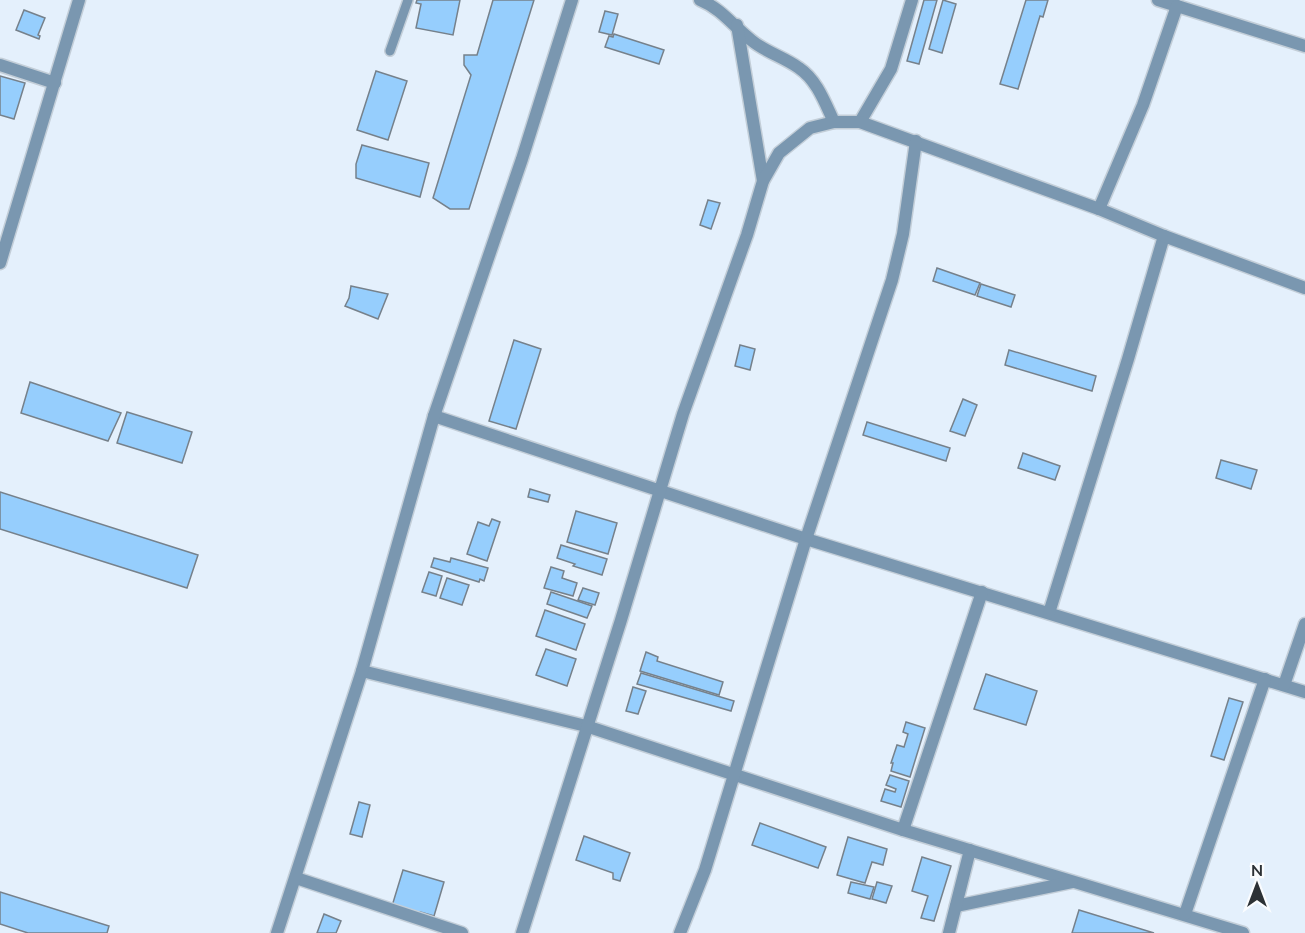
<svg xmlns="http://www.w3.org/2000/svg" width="1305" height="933" viewBox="0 0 1305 933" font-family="Mulish,sans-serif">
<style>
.building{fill:#96cefd;stroke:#76818b;stroke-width:1.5}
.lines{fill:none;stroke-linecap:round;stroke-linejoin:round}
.service-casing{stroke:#c3ced8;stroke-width:12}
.minor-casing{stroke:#c3ced8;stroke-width:15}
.service{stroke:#7a97b0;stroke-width:9}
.minor{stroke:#7a97b0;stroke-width:12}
</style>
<rect width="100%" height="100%" fill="#e4f0fc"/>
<g class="building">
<path d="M417 0H460L453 35 416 28 421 4 416 3Z"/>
<path d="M493 0H534L469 209H450L433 198 471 75 464 65V55H477Z"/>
<path d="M924 0H937L919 64 907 61Z"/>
<path d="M943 0 956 4 942 53 929 49Z"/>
<path d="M1026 0H1048L1043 17 1040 16 1018 89 1000 84Z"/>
<path d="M24 10 45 18 38 35 40 36 39 39 16 30Z"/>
<path d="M605 11 618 14 612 35 599 32Z"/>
<path d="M614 34 664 50 659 64 605 47 609 36 613 37Z"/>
<path d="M376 71 407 81 388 140 357 130Z"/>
<path d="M0 76 25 83 14 119 0 115Z"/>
<path d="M362 145 429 163 420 197 356 178V164Z"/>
<path d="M708 200 720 203 711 229 700 225Z"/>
<path d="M937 268 980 283 975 295 933 281Z"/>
<path d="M981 284 1015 295 1011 307 977 296Z"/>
<path d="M351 286 388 294 378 319 345 306 349 298Z"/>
<path d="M514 340 541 349 516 429 489 421Z"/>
<path d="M740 345 755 349 750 370 735 366Z"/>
<path d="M1009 350 1096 376 1092 391 1005 365Z"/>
<path d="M30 382 121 413 108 441 21 413Z"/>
<path d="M963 399 977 405 965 436 950 431Z"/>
<path d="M127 412 192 432 182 463 117 443Z"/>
<path d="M867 422 950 448 946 461 863 435Z"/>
<path d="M1023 453 1060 466 1055 480 1018 468Z"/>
<path d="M1221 460 1257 470 1251 489 1216 478Z"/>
<path d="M530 489 550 495 548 502 528 497Z"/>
<path d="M0 492 198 555 187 588 0 529Z"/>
<path d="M576 511 617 523 608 554 567 542Z"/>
<path d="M492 519 500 522 487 561 467 554 478 522 489 526Z"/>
<path d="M561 545 607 559 602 575 573 566 575 564 557 558Z"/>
<path d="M434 558 450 562 451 558 488 568 484 581 480 579 479 582 431 567Z"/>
<path d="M551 567 564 571 562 578 577 583 573 596 544 588Z"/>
<path d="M429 572 442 576 436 596 422 592Z"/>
<path d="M447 578 469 585 462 605 440 598Z"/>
<path d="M583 588 599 593 595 605 578 600Z"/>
<path d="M551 592 592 606 587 618 547 604Z"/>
<path d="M545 610 585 624 576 650 536 636Z"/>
<path d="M546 649 576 659 567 686 536 675Z"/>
<path d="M646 652 658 657 657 661 723 682 719 695 640 671Z"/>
<path d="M641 673 734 701 731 711 637 684Z"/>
<path d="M986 674 1037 691 1026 725 974 709Z"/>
<path d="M633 687 646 691 638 714 626 711Z"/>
<path d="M1229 698 1243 702 1224 760 1211 756Z"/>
<path d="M906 722 925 728 910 777 891 771 893 763H891L897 745 904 747 908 734 903 732Z"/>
<path d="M890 775 909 781 901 807 881 801 885 789 895 792 896 789 886 785Z"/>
<path d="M359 802 370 805 362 837 350 834Z"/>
<path d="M760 823 826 847 818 868 752 845Z"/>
<path d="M584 836 630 853 620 881 613 879V873L576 860Z"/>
<path d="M848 837 887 849 883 865 872 862 865 883 837 875Z"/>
<path d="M922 857 951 866 934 921 921 918 928 896 912 891Z"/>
<path d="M403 870 444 882 434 916 420 912 419 914 392 906Z"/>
<path d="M851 882 874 887 870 899 848 893Z"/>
<path d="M877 882 892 886 886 903 872 899Z"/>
<path d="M0 892 109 926 107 933H28L0 924Z"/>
<path d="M1079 910 1154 933H1072Z"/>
<path d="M324 914 341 921 336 933H317Z"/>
</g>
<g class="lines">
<g class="service-casing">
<path id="service" d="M390 51 408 0"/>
</g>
<g class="minor-casing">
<g id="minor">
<path d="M700 0C722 9 733 26 751 40 765 52 784 57 799 68 817 80 825 103 834 122"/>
<path d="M1158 0 1305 46"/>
<path d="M737 25 763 181"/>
<path d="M0 65 55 83"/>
<path d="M860 122 891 69 912 0"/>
<path d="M1099 209 1143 105 1177 6"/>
<path d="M0 263 79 0"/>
<path d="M434 416 806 539 1305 692"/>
<path d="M1049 613 1128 359 1164 236"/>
<path d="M362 671 586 726 903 830 1243 933"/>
<path d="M1284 685 1305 624"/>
<path d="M903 830 982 592"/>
<path d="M296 878 462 933"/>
<path d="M956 906 1072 882"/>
<path d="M1185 914 1265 679"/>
<path d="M277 933 362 671 434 416 522 159 572 0"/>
<path d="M522 933 621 620 683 414 747 235 763 181 779 153 810 128 834 122H860L1099 209 1164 236 1305 288"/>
<path d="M680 933 705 870 806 539 892 280 903 234 916 141"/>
<path d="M949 933 970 850"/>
</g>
</g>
<use href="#service" class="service"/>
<use href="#minor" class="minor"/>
</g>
<g transform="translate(1257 885)" stroke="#fafcfe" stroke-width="4.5" paint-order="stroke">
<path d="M0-4.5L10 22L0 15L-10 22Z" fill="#2c3135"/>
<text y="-9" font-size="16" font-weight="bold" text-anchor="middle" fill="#2c3135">N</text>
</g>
</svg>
